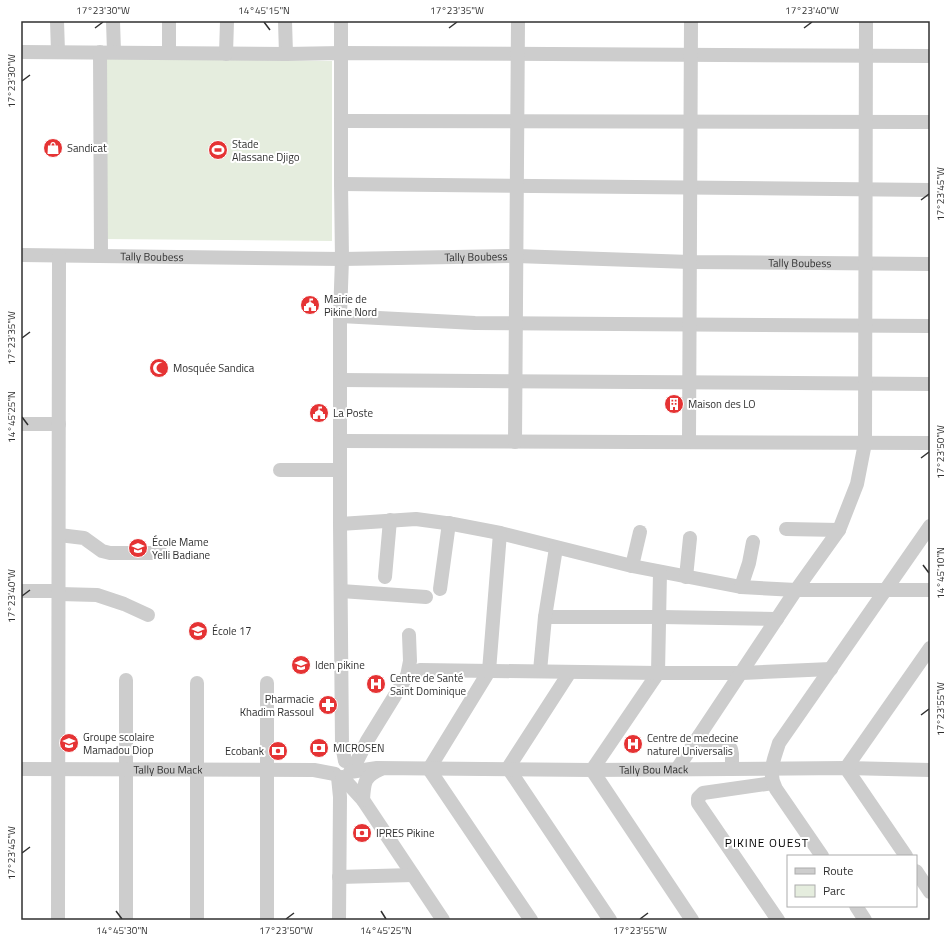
<svg xmlns="http://www.w3.org/2000/svg" width="951" height="941" viewBox="0 0 951 941" font-family="'Titillium Web',sans-serif">
<style>
.green{fill:#e5edde}
.lines{fill:none;stroke-linecap:round;stroke-linejoin:round}
.minor{stroke:#cdcdcd;stroke-width:14}
.ticks{fill:none;stroke:#303030;stroke-width:1.5}
.labels{text-anchor:middle;stroke-width:4;stroke-linejoin:round;paint-order:stroke}
.poi-label{font-size:11px;fill:#303030;stroke:#fff;text-anchor:start}
.street-label{font-size:11px;fill:#303030;stroke:#fff}
.neighbourhood-label{font-size:12px;letter-spacing:1px;fill:#000;stroke:#fff}
.neatline{fill:none;stroke:#303030;stroke-width:1.5}
.ticks-label{font-size:10px;text-anchor:middle;fill:#303030}
</style>
<rect width="100%" height="100%" fill="#fff"/>
<path class="green" d="M104 58 332 61V241L103 239Z"/>
<g class="lines">
<g class="minor">
<path d="M57 21 58 52"/>
<path d="M113 21 114 52"/>
<path d="M169 21V53"/>
<path d="M285 21 286 54"/>
<path d="M341 21V184L342 259 340 316V524L342 745 345 761"/>
<path d="M21 52 286 54 341 53 930 56"/>
<path d="M100 52 101 256"/>
<path d="M226 54 227 21"/>
<path d="M341 121 930 122"/>
<path d="M341 184 930 190"/>
<path id="s1" d="M21 255 342 259 516 256 690 262 930 264"/>
<path d="M340 316 475 323 930 326"/>
<path d="M340 380 930 384"/>
<path d="M21 424H59"/>
<path d="M340 441 930 443"/>
<path d="M515 442 518 21"/>
<path d="M689 442 691 21"/>
<path d="M280 470H340"/>
<path d="M340 524 416 519 453 524 500 533 632 566 741 587 796 590H930"/>
<path d="M786 529 839 530"/>
<path d="M500 533 489 671 429 769 531 920"/>
<path d="M59 535 84 538 102 551 110 553H161"/>
<path d="M632 566 640 532"/>
<path d="M660 572 658 673 592 770 692 920"/>
<path d="M385 577 390 520"/>
<path d="M686 577 690 538"/>
<path d="M741 587 749 563 753 542"/>
<path d="M440 589 449 523"/>
<path d="M21 591H59"/>
<path d="M341 591 426 597"/>
<path d="M59 594 97 595 124 604 148 615"/>
<path d="M545 617H661L777 619"/>
<path d="M540 671 545 617 556 548"/>
<path d="M570 672 508 768 610 920"/>
<path d="M407 676 410 661 409 635"/>
<path d="M126 680V920"/>
<path d="M699 736 708 743 727 745 731 749 732 754V769"/>
<path d="M356 763 367 741 407 676 420 670 658 673H742L831 669"/>
<path id="s2" d="M21 769 314 770 335 774"/>
<path d="M677 769 796 590 839 530 857 484 865 443 866 21"/>
<path id="s3" d="M350 772 377 768 592 770 846 768 930 770"/>
<path d="M338 777 340 797 339 920"/>
<path d="M342 777 363 800 443 920"/>
<path d="M773 783 703 793 698 798V803L778 920"/>
<path d="M363 800C364 783 364 776 381 769"/>
<path d="M822 856 776 789C767 772 774 760 779 743L930 526"/>
<path d="M906 856 846 768 930 648"/>
<path d="M916 871 930 892"/>
<path d="M339 877 413 875"/>
<path d="M856 906 865 920"/>
<path d="M58 920 59 256"/>
<path d="M197 920V683"/>
<path d="M267 920V683"/>
</g>
</g>
<path class="ticks" d="M264 22 270 30M95 28 103 22M449 28 457 22M804 28 812 22M22 81 30 75M921 200 929 194M22 338 30 332M22 417 28 425M921 458 929 452M923 565 929 573M22 596 30 590M921 715 929 709M22 853 30 847M116 911 122 919M381 911 386 919M286 919 294 913M640 919 648 913"/>
<defs>
<g id="shop-disc" transform="scale(1)"><circle r="9.5" fill="#e53334" stroke="#fff"/><path d="M-5-2.5h2.3a2.7 3.5 0 0 1 5.4 0H5L5.5 6h-11ZM-1.5-2.5h3a1.5 2.3 0 0 0-3 0Z" fill="#fff"/></g>
<g id="stadium-disc" transform="scale(1)"><circle r="9.5" fill="#e53334" stroke="#fff"/><path d="M0-5a6.5 5 0 1 0 0 10a6.5 5 0 1 0 0-10ZM-3.5-1.8h7v3.6h-7Z" fill="#fff"/></g>
<g id="civic-disc" transform="scale(1)"><circle r="9.5" fill="#e53334" stroke="#fff"/><path d="M-.6-6.5H3V-4.5H.6V-3L4-1V1h2V6H-6V1h2V-1L-.6-3ZM-1.2 2.5V6h2.4V2.5Z" fill="#fff"/></g>
<g id="mosque-disc" transform="scale(1)"><circle r="9.5" fill="#e53334" stroke="#fff"/><path d="M3.5-4.9A6 6 0 1 0 3.5 4.9A5 5 0 1 1 3.5-4.9Z" fill="#fff"/></g>
<g id="building-disc" transform="scale(1)"><circle r="9.5" fill="#e53334" stroke="#fff"/><path d="M-4-6H4V6H1V3H-1V6H-4ZM-2.5-4.3h1.7v1.8h-1.7ZM.8-4.3h1.7v1.8H.8ZM-2.5-1h1.7V.8h-1.7ZM.8-1h1.7V.8H.8Z" fill="#fff"/></g>
<g id="school-disc" transform="scale(1)"><circle r="9.5" fill="#e53334" stroke="#fff"/><path d="M0-5L7-2L0 1L-7-2ZM-4 1L0 2.5L4 1V4Q0 6-4 4Z" fill="#fff"/></g>
<g id="hospital-disc" transform="scale(1)"><circle r="9.5" fill="#e53334" stroke="#fff"/><path d="M-5-5h3v3.5h4V-5h3V5h-3V1.5h-4V5h-3Z" fill="#fff"/></g>
<g id="pharmacy-disc" transform="scale(1)"><circle r="9.5" fill="#e53334" stroke="#fff"/><path d="M-2-6h4v4h4v4h-4v4h-4v-4h-4v-4h4Z" fill="#fff"/></g>
<g id="bank-disc" transform="scale(1)"><circle r="9.5" fill="#e53334" stroke="#fff"/><path d="M-6-4H6V4H-6ZM0-2.3a2.3 2.3 0 1 0 0 4.6a2.3 2.3 0 1 0 0-4.6Z" fill="#fff"/></g>
</defs>
<g fill-rule="evenodd">
<use href="#shop-disc" x="53" y="148"/>
<use href="#stadium-disc" x="218" y="150"/>
<use href="#civic-disc" x="310" y="305"/>
<use href="#mosque-disc" x="159" y="368"/>
<use href="#building-disc" x="674" y="404"/>
<use href="#civic-disc" x="319" y="413"/>
<use href="#school-disc" x="138" y="548"/>
<use href="#school-disc" x="198" y="631"/>
<use href="#school-disc" x="301" y="665"/>
<use href="#hospital-disc" x="376" y="684"/>
<use href="#pharmacy-disc" x="328" y="705"/>
<use href="#school-disc" x="69" y="743"/>
<use href="#hospital-disc" x="633" y="744"/>
<use href="#bank-disc" x="319" y="748"/>
<use href="#bank-disc" x="278" y="751"/>
<use href="#bank-disc" x="362" y="833"/>
</g>
<g class="labels">
<g class="poi-label">
<text x="232" y="148">Stade<tspan x="232" dy="13">Alassane Djigo</tspan></text>
<text x="67" y="152">Sandicat</text>
<text x="324" y="303">Mairie de<tspan x="324" dy="13">Pikine Nord</tspan></text>
<text x="173" y="372">Mosquée Sandica</text>
<text x="688" y="408">Maison des LO</text>
<text x="333" y="417">La Poste</text>
<text x="152" y="546">École Mame<tspan x="152" dy="13">Yelli Badiane</tspan></text>
<text x="212" y="635">École 17</text>
<text x="315" y="669">Iden pikine</text>
<text x="390" y="682">Centre de Santé<tspan x="390" dy="13">Saint Dominique</tspan></text>
<text x="314" y="703" text-anchor="end">Pharmacie<tspan x="314" dy="13">Khadim Rassoul</tspan></text>
<text x="83" y="741">Groupe scolaire<tspan x="83" dy="13">Mamadou Diop</tspan></text>
<text x="647" y="742">Centre de medecine<tspan x="647" dy="13">naturel Universalis</tspan></text>
<text x="333" y="752">MICROSEN</text>
<text x="264" y="755" text-anchor="end">Ecobank</text>
<text x="376" y="837">IPRES Pikine</text>
</g>
<g class="street-label">
<text dy="4" stroke="none"><textPath href="#s1" startOffset="455">Tally Boubess</textPath></text>
<text dy="4" stroke="none"><textPath href="#s1" startOffset="131">Tally Boubess</textPath></text>
<text dy="4" stroke="none"><textPath href="#s1" startOffset="779">Tally Boubess</textPath></text>
<text dy="4" stroke="none"><textPath href="#s2" startOffset="147">Tally Bou Mack</textPath></text>
<text dy="4" stroke="none"><textPath href="#s3" startOffset="304">Tally Bou Mack</textPath></text>
</g>
<g class="neighbourhood-label">
<text x="767" y="847">PIKINE OUEST</text>
</g>
</g>
<rect width="951" height="941" fill="none" stroke="#ffffff" stroke-width="44"/>
<rect x="787" y="855" width="130" height="52" fill="#ffffff" stroke="#acacac"/>
<rect x="795" y="868" width="20" height="6" fill="#cdcdcd" stroke="#acacac"/>
<text x="823" y="875" font-size="12" fill="#303030">Route</text>
<rect x="795" y="885" width="20" height="12" fill="#e5edde" stroke="#acacac"/>
<text x="823" y="895" font-size="12" fill="#303030">Parc</text>
<rect x="22" y="22" width="907" height="897" class="neatline"/>
<g class="ticks-label">
<text x="103" y="14">17°23'30"W</text>
<text x="264" y="14">14°45'15"N</text>
<text x="457" y="14">17°23'35"W</text>
<text x="812" y="14">17°23'40"W</text>
<text transform="translate(11 81) rotate(-90)" y="4">17°23'30"W</text>
<text transform="translate(940 194) rotate(-90)" y="4">17°23'45"W</text>
<text transform="translate(11 338) rotate(-90)" y="4">17°23'35"W</text>
<text transform="translate(11 417) rotate(-90)" y="4">14°45'25"N</text>
<text transform="translate(940 452) rotate(-90)" y="4">17°23'50"W</text>
<text transform="translate(940 573) rotate(-90)" y="4">14°45'10"N</text>
<text transform="translate(11 596) rotate(-90)" y="4">17°23'40"W</text>
<text transform="translate(940 709) rotate(-90)" y="4">17°23'55"W</text>
<text transform="translate(11 853) rotate(-90)" y="4">17°23'45"W</text>
<text x="122" y="934">14°45'30"N</text>
<text x="286" y="934">17°23'50"W</text>
<text x="386" y="934">14°45'25"N</text>
<text x="640" y="934">17°23'55"W</text>
</g>
</svg>
